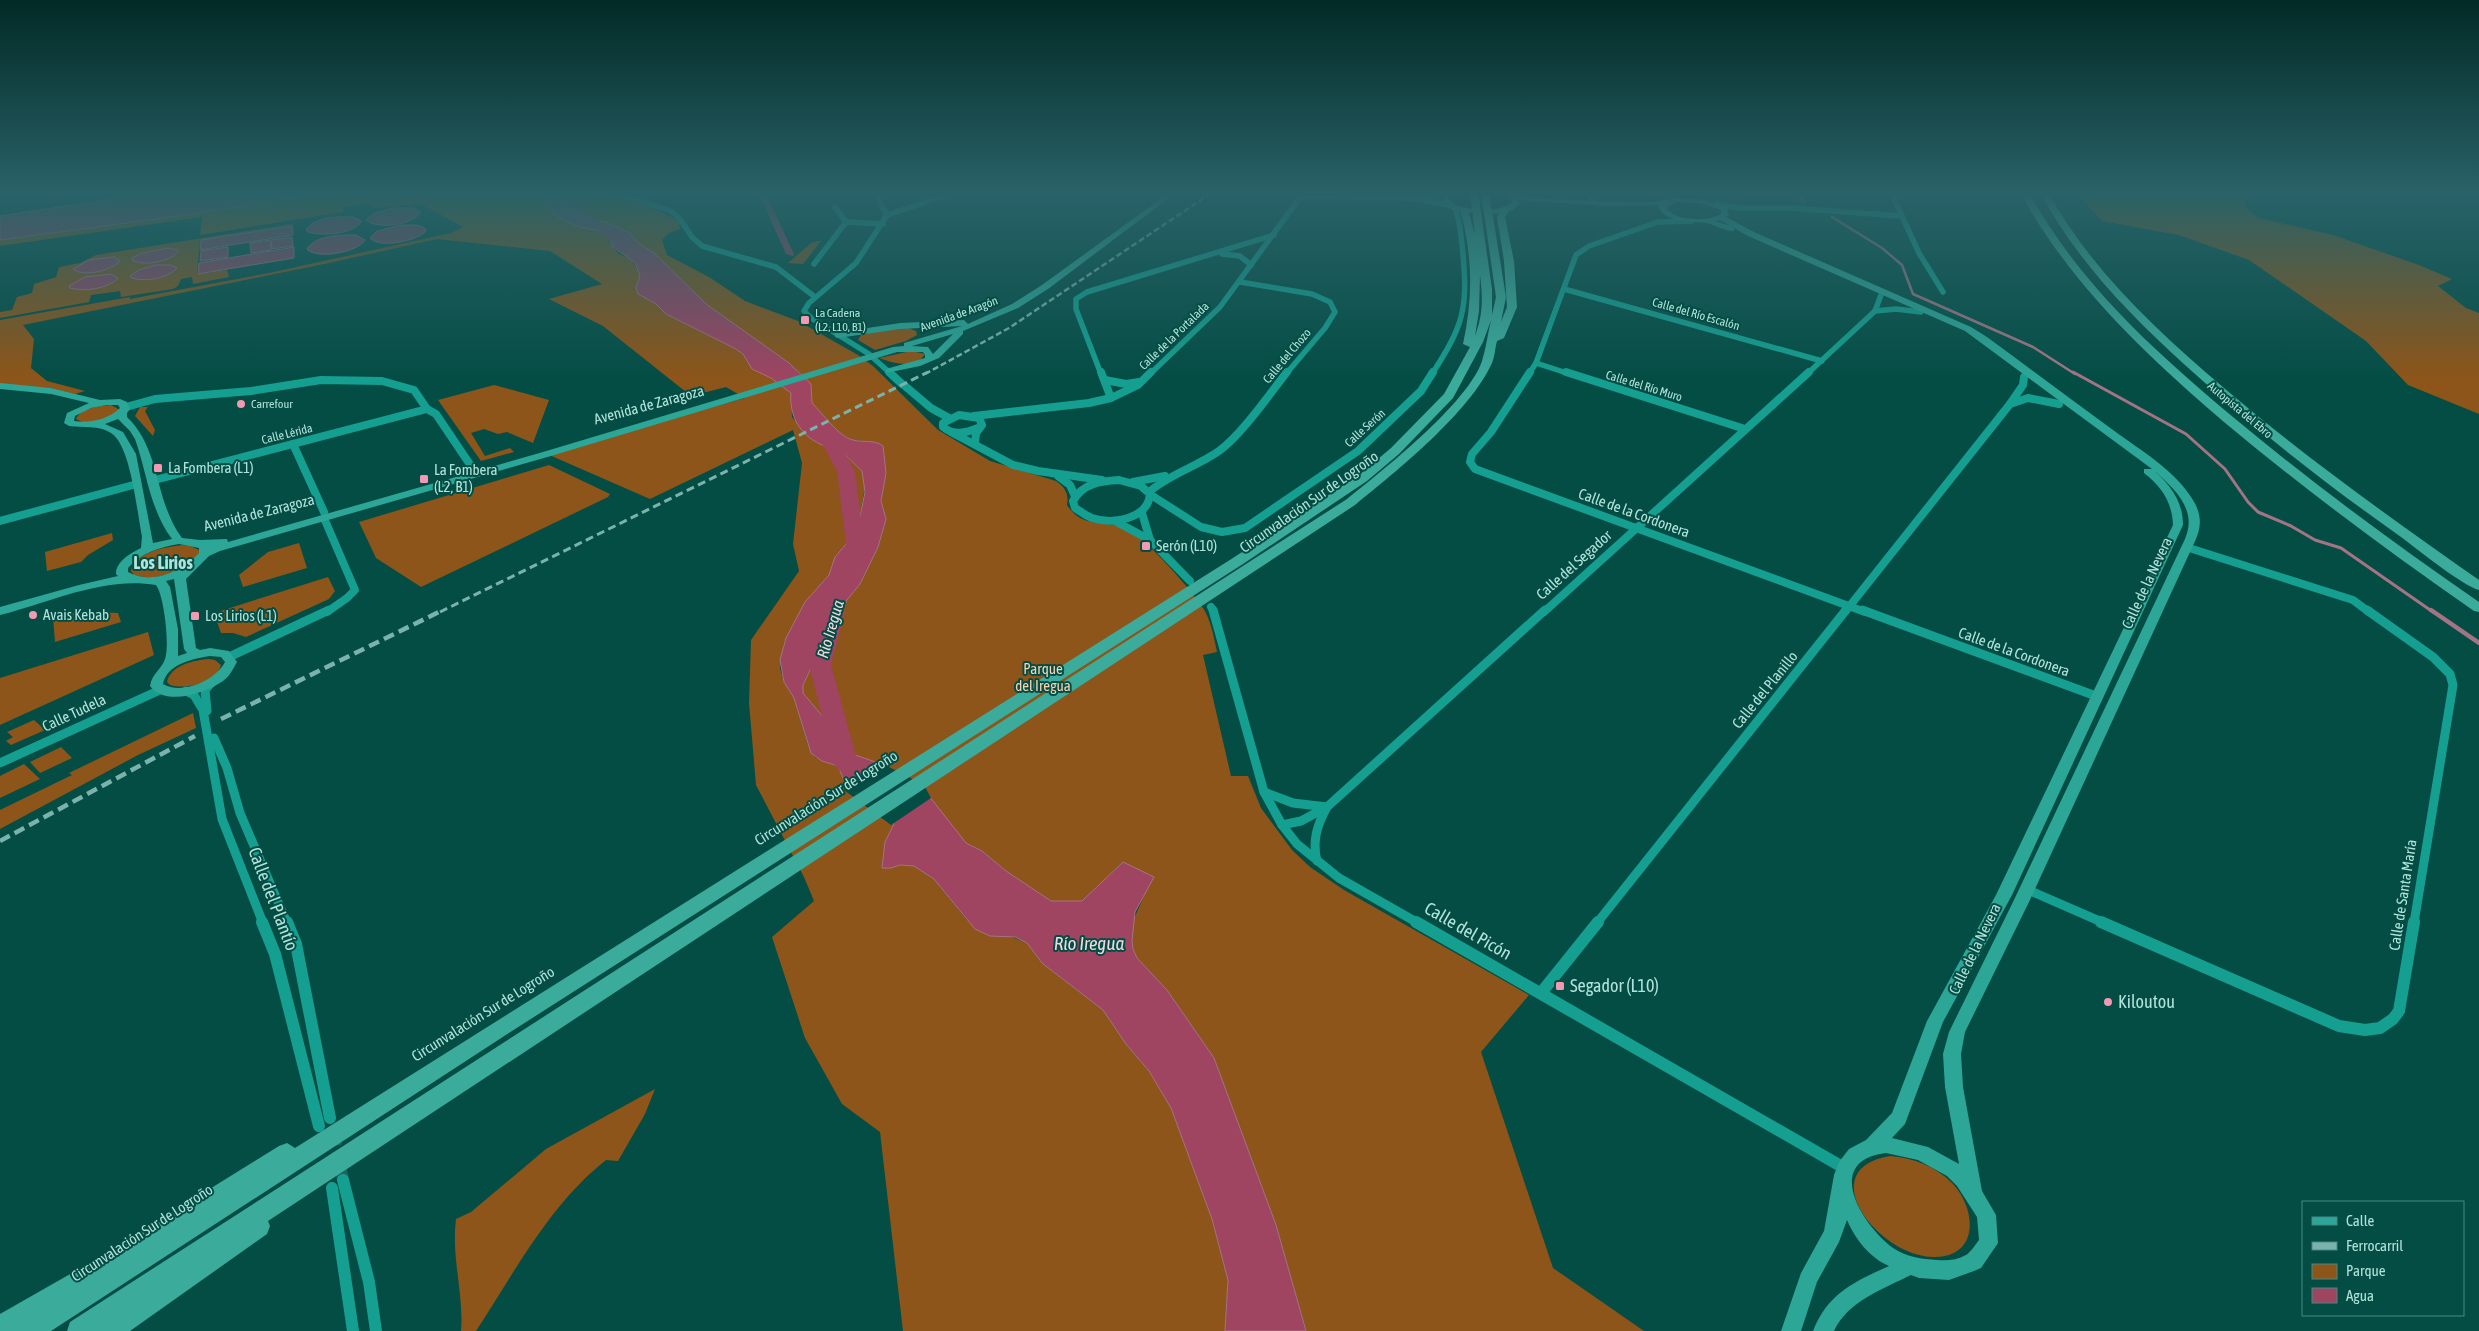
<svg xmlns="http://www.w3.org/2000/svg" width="2479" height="1331" viewBox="0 0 2479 1331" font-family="'Asap Condensed',sans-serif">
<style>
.green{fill:#8d5519}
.water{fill:#9f4461;stroke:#a47485}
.pier{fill:#044d45}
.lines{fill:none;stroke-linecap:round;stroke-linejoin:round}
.stream-far2{stroke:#a47485;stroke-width:2.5}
.stream-far1{stroke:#a47485;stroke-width:3}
.stream{stroke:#a47485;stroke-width:4.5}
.canal{fill:#9f4461;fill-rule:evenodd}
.river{fill:#9f4461;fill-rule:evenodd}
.minor-tunnel{stroke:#1e645b;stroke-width:12;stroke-dasharray:12 6;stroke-linecap:butt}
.minor-far3{stroke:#159f90;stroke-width:5.5}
.minor-far2{stroke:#159f90;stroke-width:8}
.minor-far1{stroke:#159f90;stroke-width:9}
.minor{stroke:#159f90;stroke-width:12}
.major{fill:#2ca697;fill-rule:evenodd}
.highway{fill:#3bab9c;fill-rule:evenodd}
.rail-far2{stroke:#79b3ab;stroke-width:2.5;stroke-dasharray:6 3;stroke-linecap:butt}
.rail-far1{stroke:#79b3ab;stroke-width:3;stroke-dasharray:8 4.5;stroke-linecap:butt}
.rail{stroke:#79b3ab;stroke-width:4.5;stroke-dasharray:11 5.5;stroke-linecap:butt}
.poi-dot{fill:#f19ab1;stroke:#044d45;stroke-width:2}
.labels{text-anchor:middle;stroke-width:4;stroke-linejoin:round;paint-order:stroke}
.far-poi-label{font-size:12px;fill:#b0e3da;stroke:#044d45;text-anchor:start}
.far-street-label{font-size:12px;fill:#b0e3da;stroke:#044d45}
.street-label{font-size:15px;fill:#b0e3da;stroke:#044d45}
.poi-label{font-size:15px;fill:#b0e3da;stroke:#044d45;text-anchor:start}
.park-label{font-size:15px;fill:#f9d3b2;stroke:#044d45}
.water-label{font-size:16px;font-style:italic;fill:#f4d9df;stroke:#044d45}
.quarter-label{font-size:18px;font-weight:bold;fill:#b0e3da;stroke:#044d45}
.near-street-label{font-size:18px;fill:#b0e3da;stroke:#044d45}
.near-poi-label{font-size:18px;fill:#b0e3da;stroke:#044d45;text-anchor:start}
.near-water-label{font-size:19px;font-style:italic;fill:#f4d9df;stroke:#044d45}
</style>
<rect width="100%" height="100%" fill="#044d45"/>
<g class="green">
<path d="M329 192H540V197C546 202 553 214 557 217 573 226 588 225 601 232 608 235 608 241 613 247 623 262 631 250 640 277L636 287 638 293 656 304 666 314 736 349 743 354 752 369 771 378 791 393 792 417 810 438 818 443 843 453 862 471 865 487 857 531 835 557 829 575 805 602 784 643 780 668 784 682 794 698 808 745 815 757 838 766 848 790 894 824 885 842 882 868H891L900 865 914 866 934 879 967 920 1027 943 1042 963 1103 1010 1126 1044 1149 1071 1171 1108 1212 1219 1228 1280 1225 1331H903L880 1132 842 1104 805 1038 772 937 814 901 804 877 756 785 749 703 751 640 799 571 793 544 802 463 793 430 650 499 547 454 745 398 726 387 691 396 603 326 549 299 602 284 550 251 437 239 329 263 23 325 34 339 31 368 47 381 85 391 75 394 50 388 0 385V320L130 297V299L269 273 451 233 463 227 421 204 374 208 370 203 343 207V212L200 235 202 217 0 246V240L187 215Z"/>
<path d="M559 192H618C622 201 665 209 679 222L680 229 669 233 662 240 667 255 709 277 745 301 798 321 858 355 873 366 938 430 990 461 1056 481C1065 487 1069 494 1067 505 1082 528 1100 520 1122 527 1144 535 1189 587 1203 608 1211 620 1214 638 1217 652L1203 655 1231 776H1248L1261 808 1292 850 1310 867 1344 890 1529 995 1481 1052 1553 1268 1644 1331H1306L1276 1225 1214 1058 1167 990 1137 958 1133 949 1132 941 1133 921 1147 889 1123 862 1082 901H1051L1006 871 982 851 966 843 937 810 855 755 803 693V685L818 653 835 628 847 600 860 584 878 547 886 519 881 501 886 473 882 445C872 440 864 442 854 440 840 438 822 414 812 403L811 384 789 363 706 304 655 254 638 243 628 231 608 223 580 217 561 206 562 199Z"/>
<path d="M2075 192H2290L2246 197 2245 204 2248 210 2259 218 2333 235 2419 265 2452 279 2438 286 2466 308 2479 313V414L2408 385 2366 341 2249 260 2179 235 2102 221Z"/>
<path d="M291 224 295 225 200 240 197 274 227 270 229 277 193 284 192 277 181 279 178 286 173 289 121 297 120 291 91 295 89 302 0 318V312L12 310 17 297 32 293 34 284 56 277 59 267 80 263 96 255Z"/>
<path d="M818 241H821L803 264 788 263 811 243Z"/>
<path d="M908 328 916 331 917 335 906 341 875 350 858 340 861 335 872 332Z"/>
<path d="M911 351 925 354C915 370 893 363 879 358Z"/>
<path d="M494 385 549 400 533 443 507 432 498 434 484 429 471 433 485 456 510 448 514 452 481 461 438 400Z"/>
<path d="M111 405 120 410C108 417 90 428 76 419 81 408 99 406 111 405Z"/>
<path d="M140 407H148L145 411 155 430 153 436 135 416Z"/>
<path d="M549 465 610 494 608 497 421 587 376 558 359 522Z"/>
<path d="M112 533 113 540 88 555 81 562 47 571 45 552Z"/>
<path d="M299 543 307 568 243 587 239 575 268 552Z"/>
<path d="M182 545 190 546 199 550V554C184 572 157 582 134 575L131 571C134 552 166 547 182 545Z"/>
<path d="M328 577 335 591 329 599 246 637 233 633H221L214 613Z"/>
<path d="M78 611 118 613 121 622 55 642 53 618Z"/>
<path d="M148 632 154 655 0 725V678Z"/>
<path d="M209 659 215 660 221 665C217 683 185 690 170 685L167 682C170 665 195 660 209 659Z"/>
<path d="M193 713 196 728 138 755 0 829V810L72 775 69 773Z"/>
<path d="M34 720 45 730 11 745 6 741 13 737 7 732Z"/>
<path d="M61 747 72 758 40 773 30 762Z"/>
<path d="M24 764 40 779 0 798V776Z"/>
<path d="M655 1089 645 1114 618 1161 606 1160C550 1204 514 1273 476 1331H461C464 1294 451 1257 456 1219L471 1212 546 1149Z"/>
<path d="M1890 1156C1914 1158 1935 1166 1952 1183 1977 1209 1980 1258 1933 1257 1878 1256 1811 1169 1890 1156Z"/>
</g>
<g class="water">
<path d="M157 192H329L187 215 0 240V216Z"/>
<path d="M540 192H559L562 199 561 206 580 217 608 223 630 233 638 243 655 254 706 304 789 363 811 384 812 403C822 413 839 437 853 440 864 443 873 439 883 446L886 473 881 501 886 519 878 547 860 584 847 600 835 628 818 653 803 685V693L855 755 873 761 922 787 966 843 982 851 1006 871 1051 901H1082L1123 862 1154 877 1135 912 1132 941 1133 949 1137 958 1167 990 1214 1058 1276 1225 1306 1331H1225L1228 1280 1212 1219 1171 1108 1149 1071 1126 1044 1103 1010 1042 963 1027 943 1015 937 990 936 975 929 934 879 914 866 900 865 891 868H882L885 842 894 824 848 790 838 766 822 761 811 753 794 698 784 682 780 660 786 638 805 602 829 575 835 557 857 531 865 492 862 471C857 467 845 454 842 452 835 449 827 447 820 444 799 434 789 415 791 393L771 378 752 369 743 354 736 349 666 314 656 304 638 294 636 287 640 276 635 263 613 247 609 238 603 232 576 226 555 216 547 203 540 197Z"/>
<path d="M393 208H412L421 212C413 225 378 230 366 220L374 213Z"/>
<path d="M353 217 362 221C353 235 322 236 308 232L306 230C314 217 339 216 353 217Z"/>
<path d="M401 225H417L425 228 426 231C417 241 379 249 370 238L377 231Z"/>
<path d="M292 226 293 235 200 250 201 240Z"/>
<path d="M356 235 365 240C358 252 317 260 307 249 315 235 341 235 356 235Z"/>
<path d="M292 237 293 246 272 249 271 241V250L251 253 250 243Z"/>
<path d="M228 247V257L200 261 201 251Z"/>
<path d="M294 247V258L198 274 199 263Z"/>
<path d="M168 248 178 250V252C168 262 146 266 133 261L132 258 142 253Z"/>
<path d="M114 257 120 261C112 270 83 278 73 269L89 260Z"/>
<path d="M155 265H171L177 268C167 279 145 282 132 278L130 276 139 270Z"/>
<path d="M111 274 118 278C108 289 84 292 70 288L69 286 85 277Z"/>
</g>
<path class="pier" d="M885 765 924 785 931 798 891 825 844 790Z"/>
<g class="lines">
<g class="stream-far2">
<path d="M1798 192 1803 202"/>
<path d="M1832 217 1882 248 1902 265 1913 294 2033 347 2075 374"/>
</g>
<path class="stream-far1" d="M2073 372 2186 434 2225 469 2248 502 2258 512 2291 526 2315 540 2341 548 2433 612"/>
<path class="stream" d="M2431 610 2479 643"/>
<path class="canal" d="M754 192H761L769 200 794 254 793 256 786 254 762 201Z"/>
<g class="river">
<path d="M547 192H560L620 237 618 240H610Z"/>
<path d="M820 420 826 422 828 425 855 471 864 544 856 568H842L839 564 846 544 837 471 812 425 814 422Z"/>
<path d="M835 606 842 608 845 612 831 665 858 764 854 770 846 772 838 770 834 764 809 665 825 612 828 608Z"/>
</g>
<path class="minor-tunnel" d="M334 1134 343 1180"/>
<g class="minor-far3">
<path d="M619 192 631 198 671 211 680 219 692 237 702 246 776 267 815 297"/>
<path d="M874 192 887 215"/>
<path d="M1589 192 1592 202"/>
<path d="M1891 192 1919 253 1943 292"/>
<path d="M1302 196 1410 198 1449 205"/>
<path d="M1420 197 1449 193"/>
<path d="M1716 204 1739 208H1790L1902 216"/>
<path d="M887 215 856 263 809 303 804 311 811 318 869 354 891 374"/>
<path d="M887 215 956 192"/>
<path d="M846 222 883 224"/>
<path d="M1222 254 1240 256 1251 265"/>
<path d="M814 264 846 222 835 207"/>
<path d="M1240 282 1312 294 1330 302 1335 312 1325 328 1286 374"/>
<path d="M1564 289 1822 361"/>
<path d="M1875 311 1896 309 1921 312"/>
<path d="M1536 363 1570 374"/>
<path d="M1101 374 1076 309V299L1087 292 1274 235"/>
<path d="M1150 374 1220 307 1304 192"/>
<path d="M1432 374C1463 326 1468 310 1463 254 1461 238 1461 223 1455 208"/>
<path d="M1529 374 1536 363 1576 255 1589 246 1658 222 1692 221"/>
<path d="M1807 374 1875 311 1881 295"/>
</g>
<g class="minor-far2">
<path d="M889 372 902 384"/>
<path d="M1101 372 1111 398"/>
<path d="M1530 372 1491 432 1472 454 1470 462 1475 469 1865 612"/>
<path d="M1566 372 1745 429"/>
<path d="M1105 380 1126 384 1139 382"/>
<path d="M905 386 931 408 949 418"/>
<path d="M2010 404 2028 398 2059 404"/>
<path d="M126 407 155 399 251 391 321 380 382 381 414 390 427 409 436 414 473 469"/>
<path d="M974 416 1089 403 1111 398 1138 385 1151 372"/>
<path d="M951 432 1013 465 1038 471 1102 480"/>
<path d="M975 443 976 433 982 425 979 418 959 415 943 423V427C954 436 966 433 978 428"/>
<path d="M293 444 324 512"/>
<path d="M1058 476 1070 485 1075 496"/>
<path d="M1119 480 1141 486 1150 494C1148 519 1113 525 1092 518 1086 516 1080 511 1075 508L1073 501C1083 483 1101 481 1119 480Z"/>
<path d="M151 481 427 409"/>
<path d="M1133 482 1165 476"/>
<path d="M1149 492C1170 474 1196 467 1219 451 1242 434 1268 396 1287 372"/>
<path d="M1151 495 1201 527 1222 532 1245 528 1358 451 1421 391 1433 372"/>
<path d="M1142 513 1150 540"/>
<path d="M324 518 355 590 347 598 327 612"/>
<path d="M0 521 137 484"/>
<path d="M1115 521 1150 540 1190 581"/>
<path d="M2186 547 2353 600 2369 612"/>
<path d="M1211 607 1214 612"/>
<path d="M1544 612 1809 372"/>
<path d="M1845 612 2010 404 2023 385 2024 377"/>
</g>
<g class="minor-far1">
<path d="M1213 610 1264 792 1282 825 1297 844 1339 878 1418 923"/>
<path d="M1862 610 2096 696"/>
<path d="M2367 610 2433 657 2450 674 2453 685 2414 923"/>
<path d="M229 657 329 610"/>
<path d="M186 691 194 695 203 710 222 819 263 923"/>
<path d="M207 711 205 690 211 683"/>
<path d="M214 738 227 768 240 813 287 923"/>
<path d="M0 763 160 690"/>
<path d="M1264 792 1293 803 1327 807C1317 825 1312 841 1317 861"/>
<path d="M1282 825 1301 821 1327 807 1545 610"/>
<path d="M2026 889 2104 923"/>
<path d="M1597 923 1846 610"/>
</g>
<g class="minor">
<path d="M262 922 275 954 319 1126"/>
<path d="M287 922 296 944 330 1118"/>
<path d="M1416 922 1846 1169"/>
<path d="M2101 922 2339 1026 2365 1030 2380 1028 2393 1019 2399 1011 2414 922"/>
<path d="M1541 993 1598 922"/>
<path d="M343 1180 369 1282 376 1331"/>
<path d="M332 1188 353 1331"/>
</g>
<g class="major">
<path d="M1170 192H1177L1048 289 1018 308 963 331V334L939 358 920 366 886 373V369L925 358V355L923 352H897L551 456 220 551 209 556 186 579 196 648 200 650 210 648 229 651 237 662C233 669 230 676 223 681 206 693 165 707 150 686 152 673 162 669 165 659 170 646 164 595 156 585 104 576 51 602 0 615V607L79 585 118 576 116 574C116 561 131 553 141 548L142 536C137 513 131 445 111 433 99 425 83 428 69 426L64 423 67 413 89 403 51 394 0 389V383L51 388 100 400 120 399 127 402 130 409 127 413V417C161 449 154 501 182 538L200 540 227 539 228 542 543 452 893 347 904 346V343L962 326 900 329 838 338 835 337V333L900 323 964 320 968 324 970 323 1012 304 1042 285ZM953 334 933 354 928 347 912 346ZM107 405H118L120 408C107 420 91 423 74 421L75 416 91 408ZM118 419 130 431 135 439C147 473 150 510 172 539L153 543 136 454 123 432 105 424ZM179 544 199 548V553C182 572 151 585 128 572V568C141 553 160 547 179 544ZM174 579 184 649 187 653 178 656V629L170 587 166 581ZM210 656 221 657 225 662C215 681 182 695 163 684 167 664 192 659 210 656Z"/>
<path d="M1448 192H1455L1448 198 1449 200 1457 206 1473 209V213L1452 210 1443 202 1442 197Z"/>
<path d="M1499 192 1551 199 1611 202H1650L1675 198 1701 199 1727 207 1729 215 1726 217 1754 232 1971 327 1987 337C2029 368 2071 399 2113 430 2140 450 2175 470 2193 500 2201 513 2202 525 2196 539L2029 902 1965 1032 1961 1054 1963 1087 1982 1191 1996 1215 1998 1243 1981 1268 1974 1271 1949 1280 1919 1278 1911 1275C1883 1289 1848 1301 1834 1331H1813C1828 1293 1854 1282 1889 1266 1870 1258 1855 1239 1847 1220L1839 1242 1817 1282 1801 1331H1781L1801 1273 1824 1231 1834 1175 1839 1162 1849 1149 1866 1140 1892 1113 1927 1021 1996 895 2173 525C2172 502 2162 487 2144 473V469H2152C2170 484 2183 501 2183 525L2012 895 1943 1022 1905 1124 1892 1138 1928 1147 1959 1164 1945 1087 1943 1054 1949 1032 2013 902 2185 539C2198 509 2174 488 2152 469L1965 331 1748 236 1720 220 1715 221 1734 227V231C1724 231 1716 225 1706 223 1688 220 1670 225 1658 207L1661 205 1611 206 1518 200 1520 203 1513 210 1495 214 1491 212 1492 210 1507 206 1512 203 1510 198ZM1676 202 1700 203 1721 210V214C1707 222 1677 222 1666 208ZM1886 1153 1918 1160 1947 1176 1957 1186 1977 1217 1979 1240C1975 1245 1971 1252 1966 1255 1957 1260 1947 1261 1937 1260 1922 1259 1906 1257 1893 1248 1862 1225 1822 1161 1886 1153Z"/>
</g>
<g class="highway">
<path d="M1470 192H1478L1492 289V315L1496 297 1481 192H1489L1506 297 1501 322 1507 307 1504 261 1497 217 1502 208 1509 210 1505 217 1514 261 1517 307 1504 338 1497 341C1495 348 1495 356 1492 363 1470 412 1397 471 1355 505L268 1221 270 1226 267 1234 130 1331H67L70 1322 1347 499C1382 471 1468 403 1482 361 1486 348 1488 333 1491 320L1483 342 1453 398 1399 454 1367 481 1243 564 512 1031 51 1331H0V1314L100 1257 279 1146 287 1143 295 1148 1233 558 1359 475 1391 448 1444 394 1470 347 1463 344C1473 298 1473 255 1460 210L1464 207 1468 210 1475 235ZM1480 275C1483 298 1483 314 1475 336L1479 311Z"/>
<path d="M2020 192H2028C2082 286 2151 348 2233 417 2312 483 2395 544 2479 602V612L2474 611C2388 551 2304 489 2224 422 2145 354 2070 284 2020 192Z"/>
<path d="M2040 192H2048C2091 270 2157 331 2224 388 2305 457 2392 519 2479 580V590C2463 586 2417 549 2401 537 2326 484 2253 427 2185 365 2129 314 2076 260 2040 192Z"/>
</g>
<path class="rail-far2" d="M925 374 1009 328 1213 192"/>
<path class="rail-far1" d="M440 612 928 372"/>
<g class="rail">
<path d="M221 719 443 610"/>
<path d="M0 841 195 736"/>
</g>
</g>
<linearGradient id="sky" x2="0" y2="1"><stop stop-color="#022a26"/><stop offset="0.51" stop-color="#296268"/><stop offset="1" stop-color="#296268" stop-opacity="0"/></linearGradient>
<rect width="2479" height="378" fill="url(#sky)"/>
<g class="poi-dot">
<rect x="800" y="315" width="10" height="10" rx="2.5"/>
<circle cx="241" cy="404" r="5"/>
<rect x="153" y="463" width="10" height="10" rx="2.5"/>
<rect x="419" y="474" width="10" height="10" rx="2.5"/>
<rect x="1141" y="541" width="10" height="10" rx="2.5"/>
<circle cx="33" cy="615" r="5"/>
<rect x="190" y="611" width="10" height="10" rx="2.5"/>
<rect x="1555" y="981" width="10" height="10" rx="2.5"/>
<circle cx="2108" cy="1002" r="5"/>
</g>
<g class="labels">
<g class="far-poi-label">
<text x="815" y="317">La Cadena<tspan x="815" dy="14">(L2, L10, B1)</tspan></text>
<text x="251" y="408">Carrefour</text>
</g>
<g class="far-street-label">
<text transform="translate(959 314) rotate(-20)" y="4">Avenida de Aragón</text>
<text transform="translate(1696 314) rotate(16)" y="4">Calle del Río Escalón</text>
<text transform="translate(1174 336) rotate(-44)" y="4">Calle de la Portalada</text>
<text transform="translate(1287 356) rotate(-50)" y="4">Calle del Chozo</text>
<text transform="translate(1644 386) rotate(17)" y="4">Calle del Río Muro</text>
<text transform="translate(2240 410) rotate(40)" y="4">Autopista del Ebro</text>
<text transform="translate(1365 428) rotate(-42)" y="4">Calle Serón</text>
<text transform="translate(287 434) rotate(-14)" y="4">Calle Lérida</text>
</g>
<g class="street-label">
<text transform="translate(649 405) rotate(-15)" y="5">Avenida de Zaragoza</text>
<text transform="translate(1309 502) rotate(-35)" y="5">Circunvalación Sur de Logroño</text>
<text transform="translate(259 513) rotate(-14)" y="5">Avenida de Zaragoza</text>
<text transform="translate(1634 513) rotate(20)" y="5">Calle de la Cordonera</text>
<text transform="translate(1574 565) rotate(-42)" y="5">Calle del Segador</text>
<text transform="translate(2147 583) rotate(-65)" y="5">Calle de la Nevera</text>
<text transform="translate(2014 652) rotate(20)" y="5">Calle de la Cordonera</text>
<text transform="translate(1765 690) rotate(-51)" y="5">Calle del Planillo</text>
<text transform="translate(74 713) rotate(-25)" y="5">Calle Tudela</text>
<text transform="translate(826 798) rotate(-32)" y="5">Circunvalación Sur de Logroño</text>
<text transform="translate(2403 895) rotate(-81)" y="5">Calle de Santa María</text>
<text transform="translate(1975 949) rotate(-64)" y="5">Calle de la Nevera</text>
<text transform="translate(483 1014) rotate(-32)" y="5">Circunvalación Sur de Logroño</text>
<text transform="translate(142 1233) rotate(-33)" y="5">Circunvalación Sur de Logroño</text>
</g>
<g class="poi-label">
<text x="168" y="473">La Fombera (L1)</text>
<text x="434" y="475">La Fombera<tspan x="434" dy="17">(L2, B1)</tspan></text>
<text x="1156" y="551">Serón (L10)</text>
<text x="43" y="620">Avais Kebab</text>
<text x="205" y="621">Los Lirios (L1)</text>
</g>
<g class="park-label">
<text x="1043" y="674">Parque<tspan x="1043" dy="17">del Iregua</tspan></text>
</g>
<g class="water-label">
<text transform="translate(830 629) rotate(-74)" y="6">Río Iregua</text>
</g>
<g class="quarter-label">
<text x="163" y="569">Los Lirios</text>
</g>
<g class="near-street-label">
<text transform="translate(273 899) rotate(69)" y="6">Calle del Plantío</text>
<text transform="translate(1468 931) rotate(30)" y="6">Calle del Picón</text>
</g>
<g class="near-poi-label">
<text x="1570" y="992">Segador (L10)</text>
<text x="2118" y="1008">Kiloutou</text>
</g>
<g class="near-water-label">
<text x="1089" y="950">Río Iregua</text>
</g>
</g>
<rect x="2302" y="1201" width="162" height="115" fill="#044d45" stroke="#498981"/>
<rect x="2312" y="1217" width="25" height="8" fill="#2ca697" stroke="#498981"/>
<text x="2346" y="1226" font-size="15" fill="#b0e3da">Calle</text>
<rect x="2312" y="1242" width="25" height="8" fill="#79b3ab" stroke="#498981"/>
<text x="2346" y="1251" font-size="15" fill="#b0e3da">Ferrocarril</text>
<rect x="2312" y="1264" width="25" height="15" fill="#8d5519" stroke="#498981"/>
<text x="2346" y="1276" font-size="15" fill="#b0e3da">Parque</text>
<rect x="2312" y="1288" width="25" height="15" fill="#9f4461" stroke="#498981"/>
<text x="2346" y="1301" font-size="15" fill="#b0e3da">Agua</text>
</svg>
